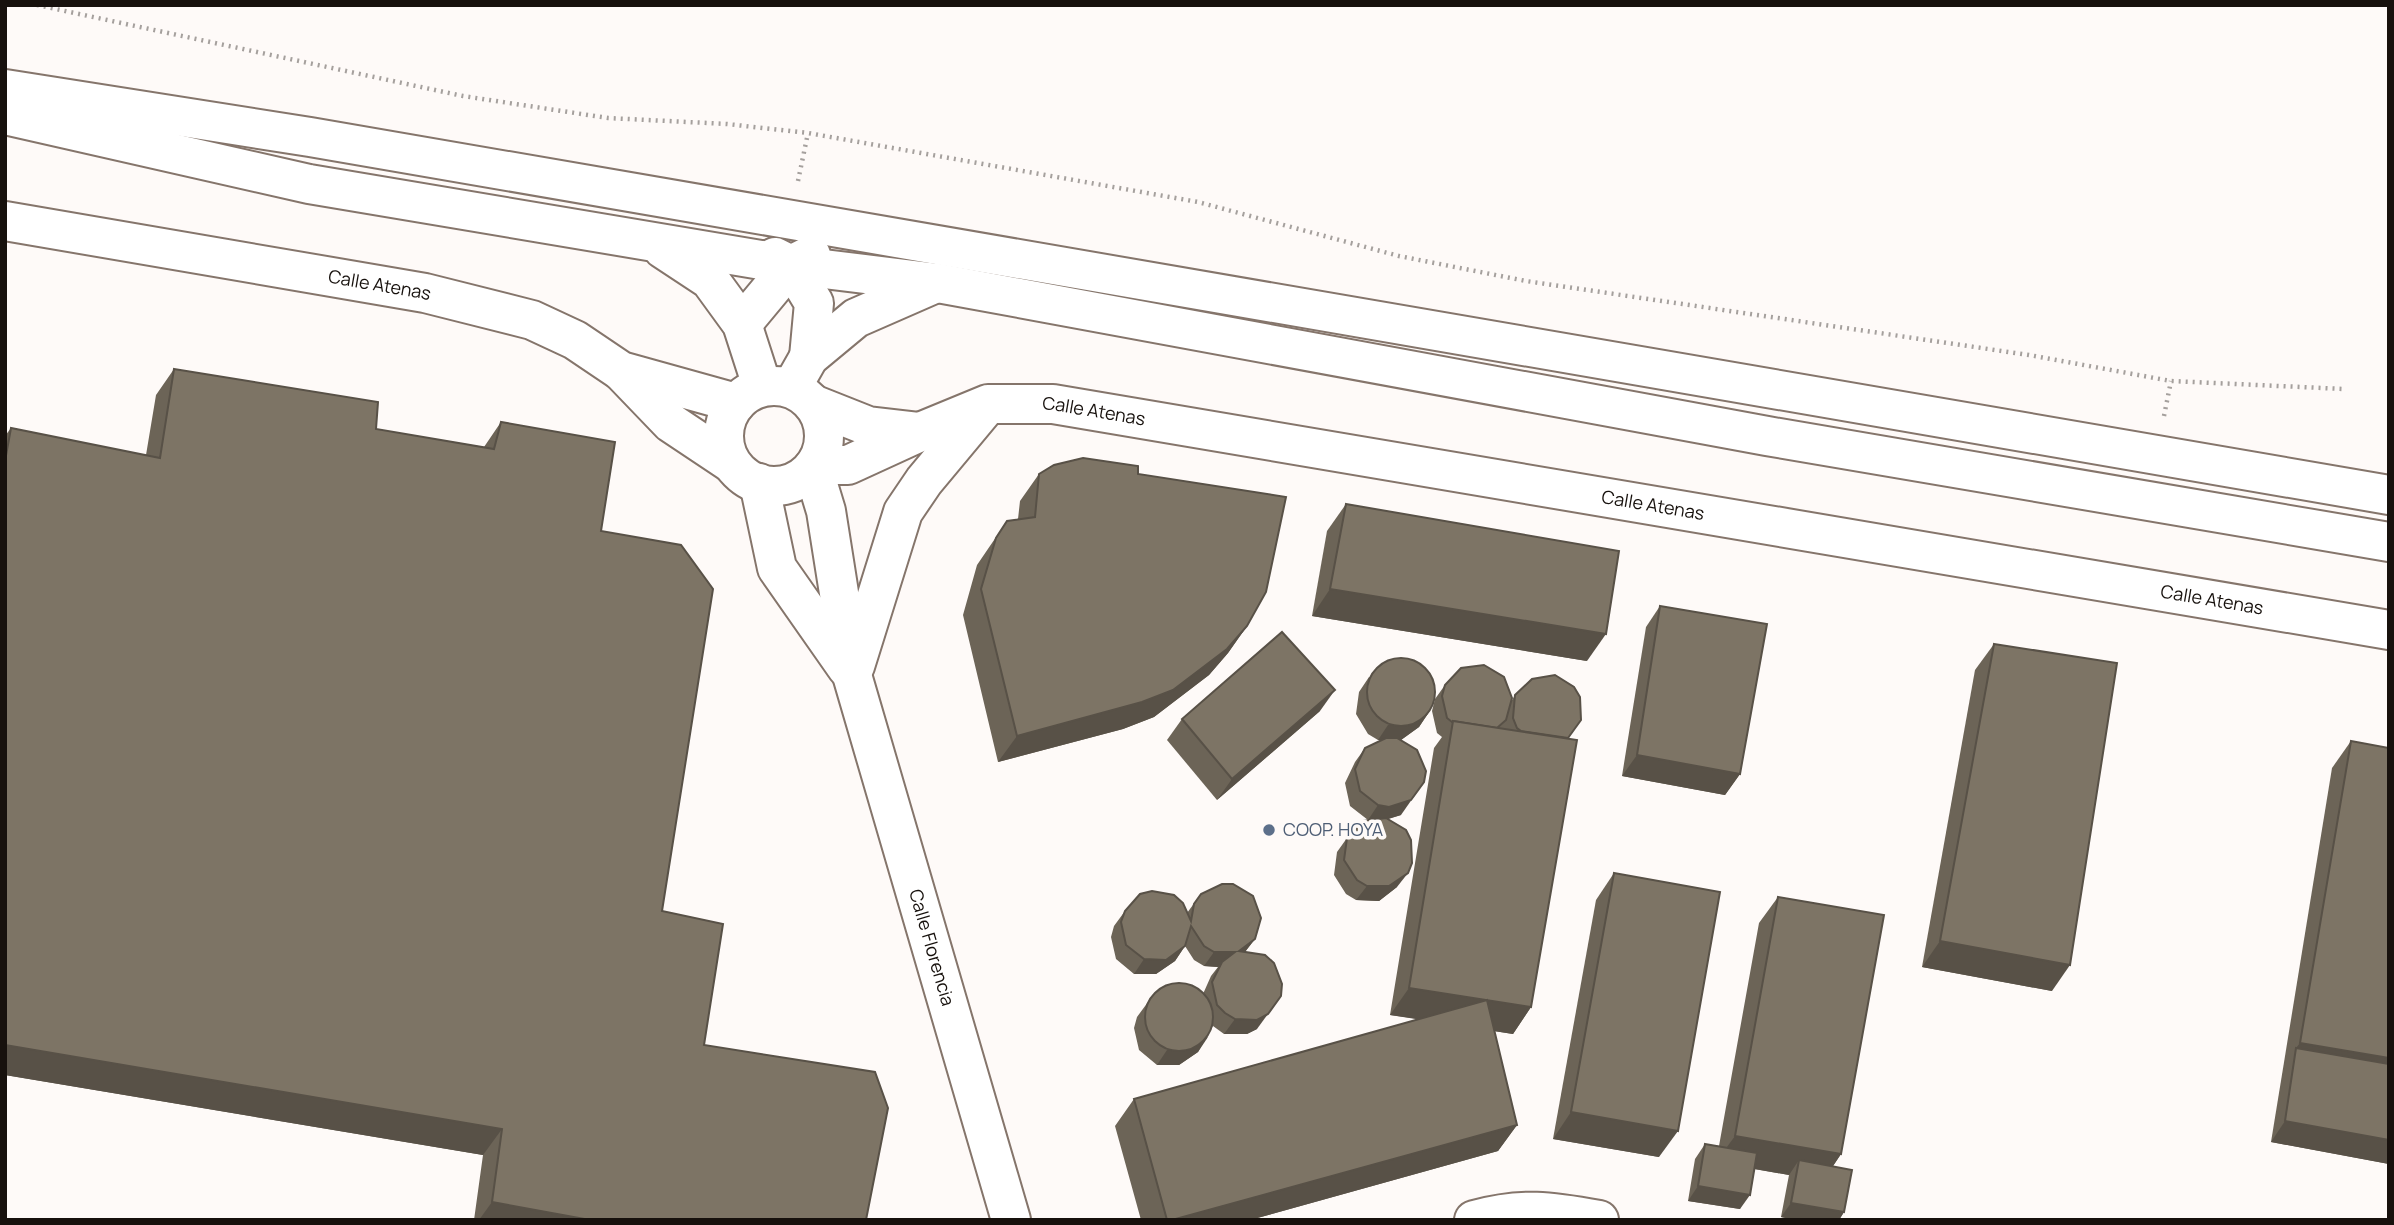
<svg xmlns="http://www.w3.org/2000/svg" width="2394" height="1225" viewBox="0 0 2394 1225" font-family="Manrope,sans-serif">
<style>
.lines{fill:none;stroke-linecap:round;stroke-linejoin:round}
.minor-casing{stroke:#85756b;stroke-width:42}
.secondary-casing{stroke:#85756b;stroke-width:42}
.path{stroke:#a5a09d;stroke-width:4.5;stroke-dasharray:2 5;stroke-linecap:butt}
.minor{stroke:#fff;stroke-width:38}
.secondary{stroke:#fff;stroke-width:38}
.wall{fill:#6c6457}
.shaded-wall{fill:#585147}
.building{fill:#7d7465;stroke:#585147;stroke-width:2}
.service-dot{fill:#5c6f8a;stroke:#fefaf8;stroke-width:2.5}
.labels{text-anchor:middle;stroke-width:7;stroke-linejoin:round;paint-order:stroke}
.street-label{font-size:18px;fill:#17110d;stroke:#fefaf8}
.service-label{font-size:18px;fill:#4e5e75;stroke:#fefaf8;text-anchor:start}
</style>
<rect width="100%" height="100%" fill="#fefaf8"/>
<g class="lines">
<g class="minor-casing">
<g id="minor">
<path id="s1" d="M5 221 425 293 532 320 575 340 621 371 736 403"/>
<path d="M622 372 671 423 731 463"/>
<circle cx="774" cy="436" r="50"/>
<path d="M815 405 868 426 920 432 848 465H815"/>
<path id="s2" d="M920 432 988 404H1053L2389 630"/>
<path id="s3" d="M813 468 826 511 852 675 1011 1220"/>
<path d="M759 483 777 568 847 668"/>
<path d="M855 666 903 512 924 481 984 409"/>
<path d="M1474 1220C1523 1207 1550 1211 1599 1220"/>
</g>
</g>
<g class="secondary-casing">
<g id="secondary">
<path d="M5 89 310 137 2389 495"/>
<path d="M5 115 309 184 791 265 938 283 1767 436 2389 542"/>
<path d="M663 249 710 280 742 324 762 386"/>
<path d="M775 257 791 265 814 303 809 357"/>
<path d="M742 324 791 265 811 255"/>
<path d="M792 387 809 357 856 318 936 283"/>
</g>
</g>
<g class="path">
<path d="M37 5 463 96 608 118 727 124 808 133 1198 202 1399 256 1526 281 2029 355 2171 381 2344 389"/>
<path d="M798 181 808 133"/>
<path d="M2164 416 2171 381"/>
</g>
<use href="#minor" class="minor"/>
<use href="#secondary" class="secondary"/>
</g>
<g class="wall">
<path d="M174 369 376 429 484 447 501 422 601 531 662 911 704 1045 866 1220H474L483 1155 5 1075V436L11 428 146 455 156 395Z"/>
<path d="M1039 474H1138L1247 626 1228 653 1209 675 1154 717 1123 729 998 762 963 615 977 565 1007 521 1018 519 1020 501Z"/>
<path d="M1346 504 1587 661 1312 616 1327 531Z"/>
<path d="M1660 606 1740 774 1725 795 1622 776 1646 627Z"/>
<path d="M1994 644 2052 991 1922 967 1975 670Z"/>
<path d="M1369 677 1429 712 1419 727 1401 740V815L1387 819 1397 887 1379 901 1356 900 1346 894 1334 875 1337 852 1347 838 1371 820H1368L1350 806 1345 783 1355 762 1365 748 1382 740H1378L1368 734 1356 714 1359 692Z"/>
<path d="M1445 685 1511 702 1515 695 1568 738 1531 1007 1513 1034 1494 1031 1517 1125 1498 1151 1250 1220H1141L1115 1126 1134 1099 1419 1019 1390 1015 1434 748 1442 737 1437 733 1432 711 1435 699Z"/>
<path d="M1320 711 1217 800 1167 740 1182 719Z"/>
<path d="M2351 741 2389 748V1164L2271 1142 2332 768Z"/>
<path d="M1614 873 1659 1157 1553 1139 1596 900Z"/>
<path d="M1201 894 1255 939 1245 952 1257 1029 1247 1034H1224L1213 1026 1198 1052 1179 1065H1157L1139 1050 1134 1028 1137 1017 1148 1002 1203 994 1211 976 1218 967 1204 966 1194 960 1185 946 1175 961 1156 974H1134L1116 959 1111 937 1114 926 1125 911 1187 913Z"/>
<path d="M1778 897 1841 1154 1833 1166 1844 1212 1839 1220H1795L1781 1217 1789 1175 1754 1169 1740 1209 1688 1201 1695 1159 1705 1144 1719 1146 1759 923Z"/>
</g>
<g class="shaded-wall">
<path d="M1330 589 1606 634 1587 661 1312 616Z"/>
<path d="M1247 626 1228 653 1209 675 1154 717 1123 729 998 762 1017 736Z"/>
<path d="M1335 690 1320 711 1217 800 1232 779Z"/>
<path d="M1429 712 1419 727 1401 740H1378L1388 725Z"/>
<path d="M1637 755 1740 774 1725 795 1622 776Z"/>
<path d="M1424 782 1401 815 1379 822 1368 820 1378 805Z"/>
<path d="M1408 873 1397 887 1379 901 1356 900 1367 886Z"/>
<path d="M1255 939 1244 953 1239 951Z"/>
<path d="M1940 941 2070 965 2052 991 1922 967Z"/>
<path d="M1185 946 1175 961 1156 974H1134L1144 959Z"/>
<path d="M1214 952H1235L1222 962 1218 967 1204 966Z"/>
<path d="M1409 988 1531 1007 1513 1034 1390 1015Z"/>
<path d="M1281 996 1257 1029 1247 1034H1224L1235 1019Z"/>
<path d="M1208 1037 1198 1052 1179 1065H1157L1167 1050Z"/>
<path d="M2300 1043 2389 1058V1087L2296 1048Z"/>
<path d="M5 1045 502 1129 483 1155 5 1075Z"/>
<path d="M1571 1112 1678 1131 1659 1157 1553 1139Z"/>
<path d="M2285 1121 2389 1140V1164L2271 1142Z"/>
<path d="M1517 1125 1498 1151 1250 1220H1172Z"/>
<path d="M1735 1136 1841 1154 1823 1181 1799 1160 1789 1175 1716 1162Z"/>
<path d="M1698 1186 1750 1195 1740 1209 1688 1201Z"/>
<path d="M492 1202 590 1220H479Z"/>
<path d="M1791 1203 1844 1212 1839 1220H1795L1781 1217Z"/>
</g>
<g class="building">
<path d="M174 369 378 402 376 429 494 449 501 422 615 442 601 531 681 545 713 589 662 911 723 924 704 1045 875 1072 888 1108 866 1220H590L492 1202 502 1129 5 1045V461L11 428 160 458Z"/>
<path d="M1083 458 1138 466V474L1286 497 1266 592 1247 626 1227 649 1173 690 1142 702 1017 736 981 589 996 538 1007 521 1035 517 1039 474 1054 465Z"/>
<path d="M1346 504 1619 551 1606 634 1330 589Z"/>
<path d="M1660 606 1767 624 1740 774 1637 755Z"/>
<path d="M1282 632 1335 690 1232 779 1182 719Z"/>
<path d="M1994 644 2117 663 2070 965 1940 941Z"/>
<circle cx="1401" cy="692" r="34"/>
<path d="M1484 665 1504 677 1512 698 1506 720 1497 728 1453 721 1452 722 1447 718 1442 696 1445 685 1461 668Z"/>
<path d="M1555 675 1574 687 1580 697 1581 720 1568 738 1521 731 1517 728 1513 718 1515 695 1532 679Z"/>
<path d="M1453 721 1577 740 1531 1007 1409 988Z"/>
<path d="M1386 738H1397L1417 750 1426 771 1424 782 1411 800 1389 807 1378 805 1360 791 1355 769 1365 748Z"/>
<path d="M2351 741 2389 748V1058L2300 1043Z"/>
<path d="M1386 818 1406 830 1411 840 1412 863 1408 873 1389 886H1367L1357 880 1344 860 1347 838 1363 821Z"/>
<path d="M1614 873 1720 892 1678 1131 1571 1112Z"/>
<path d="M1222 884H1233L1253 896 1261 918 1255 939 1239 951 1265 955 1274 963 1282 984 1281 996 1268 1014 1257 1020 1235 1019 1225 1013 1217 1005 1212 982 1222 962 1235 952H1214L1204 946 1191 926 1185 946 1166 960 1144 959 1126 945 1121 922 1125 911 1140 894 1152 891 1174 895 1183 903 1191 921 1194 904 1201 894Z"/>
<path d="M1778 897 1884 915 1841 1154 1735 1136Z"/>
<circle cx="1179" cy="1017" r="34"/>
<path d="M1487 1000 1517 1125 1172 1220H1167L1134 1099Z"/>
<path d="M2296 1048 2389 1064V1140L2285 1121Z"/>
<path d="M1705 1144 1757 1153 1750 1195 1698 1186Z"/>
<path d="M1799 1160 1852 1170 1844 1212 1791 1203Z"/>
</g>
<circle class="service-dot" cx="1269" cy="830" r="7"/>
<g class="labels">
<g class="street-label">
<text dy="6" stroke="none"><textPath href="#s1" startOffset="380">Calle Atenas</textPath></text>
<text dy="6" stroke="none"><textPath href="#s2" startOffset="180">Calle Atenas</textPath></text>
<text dy="6" stroke="none"><textPath href="#s2" startOffset="747">Calle Atenas</textPath></text>
<text dy="6" stroke="none"><textPath href="#s2" startOffset="1314">Calle Atenas</textPath></text>
<text dy="6" stroke="none"><textPath href="#s3" startOffset="495">Calle Florencia</textPath></text>
</g>
<g class="service-label">
<text x="1283" y="836">COOP. HOYA</text>
</g>
</g>
<rect width="2394" height="1225" fill="none" stroke="#17110d" stroke-width="14"/>
</svg>
